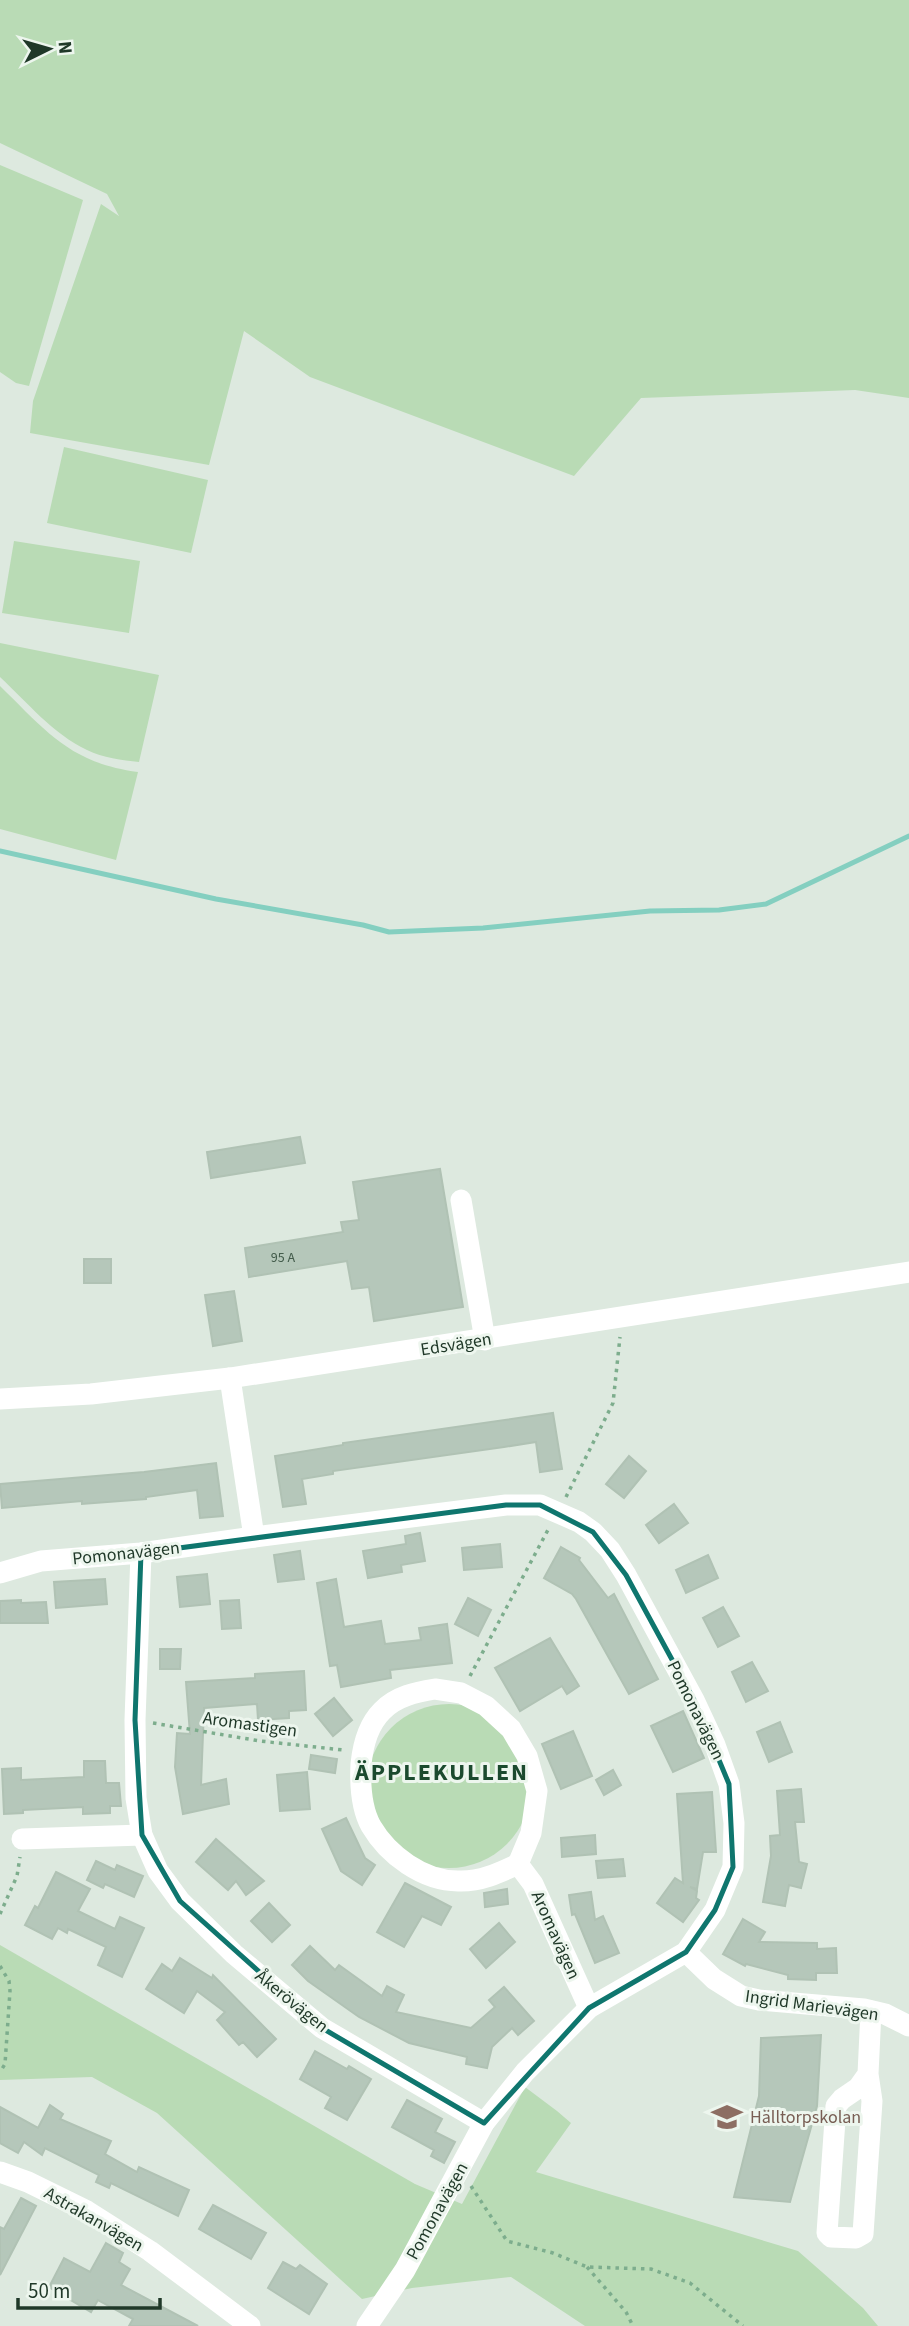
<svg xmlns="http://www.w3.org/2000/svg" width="909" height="2326" viewBox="0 0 909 2326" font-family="'Source Sans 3',sans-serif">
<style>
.green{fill:#b9dbb5}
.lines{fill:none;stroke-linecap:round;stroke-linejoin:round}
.stream{stroke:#84cfc0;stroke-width:5}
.building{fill:#b5c7ba;stroke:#b0c2b4;stroke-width:2}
.path{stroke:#7dad8d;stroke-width:3.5;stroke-dasharray:3.5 5;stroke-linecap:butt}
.minor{stroke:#fff;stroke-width:21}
.marked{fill:none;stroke:#0f766e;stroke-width:5;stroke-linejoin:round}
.labels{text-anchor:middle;stroke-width:6;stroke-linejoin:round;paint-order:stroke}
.number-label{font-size:14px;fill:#445c4c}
.street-label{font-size:18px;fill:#1f3828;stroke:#edf6ee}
.education-label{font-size:18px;fill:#785e54;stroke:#edf6ee;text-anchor:start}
.district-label{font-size:24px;font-weight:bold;letter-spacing:2px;fill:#1b4a2e;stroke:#edf6ee}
</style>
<rect width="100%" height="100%" fill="#dde9df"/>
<g class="green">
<path d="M0 0H909V398L855 390 641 398 574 476 310 377 244 331 209 465 30 433 33 401 101 204 119 216 107 194 0 143Z"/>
<path d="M0 165 83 200 29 386 16 383 0 372Z"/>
<path d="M64 447 208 480 191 553 47 523Z"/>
<path d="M14 541 140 561 129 633 2 613Z"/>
<path d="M0 643 159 675 139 762C122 760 103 758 87 750 53 734 27 702 0 677Z"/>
<path d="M0 686C46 731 70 763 138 772L116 860 0 829Z"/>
<circle cx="449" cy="1786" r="82"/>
<path d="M0 1945 415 2184 462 2204 525 2087 557 2111 571 2123 536 2172 798 2251 863 2308 878 2326H585L511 2277 412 2288 362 2299 157 2113 92 2077 0 2080Z"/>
</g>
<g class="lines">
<path class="stream" d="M0 851 216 899 363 925 389 932 483 928 650 911 719 910 766 904 909 836"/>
</g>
<g class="building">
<path d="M300 1137 305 1163 211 1178 207 1152Z"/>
<path d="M440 1169 463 1307 374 1321 369 1287 352 1289 347 1261 249 1277 245 1248 343 1232 341 1222 359 1220 353 1182Z"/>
<rect x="84" y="1259" width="27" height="24"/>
<path d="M234 1291 242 1341 213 1346 205 1295Z"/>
<path d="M553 1413 562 1469 540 1472 536 1442 504 1447 333 1471V1474L302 1479 306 1504 283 1507 275 1456 343 1445V1443Z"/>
<path d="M629 1456 646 1471 624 1498 606 1484Z"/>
<path d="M216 1463 223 1516 200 1518 197 1490 146 1497V1499L82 1504V1501L2 1508 0 1484 144 1472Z"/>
<path d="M674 1504 688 1523 659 1543 646 1525Z"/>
<path d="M420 1533 425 1561 401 1565 402 1572 368 1578 363 1551 406 1544 405 1536Z"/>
<path d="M500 1544 502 1567 464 1570 462 1548Z"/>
<path d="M561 1547 580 1558 579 1560 608 1598 614 1594 658 1679 629 1694 576 1599 572 1594 544 1578Z"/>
<path d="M300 1551 304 1579 278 1582 274 1555Z"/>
<path d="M708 1555 718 1578 686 1593 676 1570Z"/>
<path d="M207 1574 210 1604 180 1607 177 1577Z"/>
<path d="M105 1579 107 1604 56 1608 54 1582Z"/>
<path d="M336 1579 344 1627 381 1621 385 1644 421 1640 419 1628 447 1624 452 1663 390 1670 391 1678 341 1687 337 1665 330 1666 317 1583Z"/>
<path d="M468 1598 491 1610 478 1636 455 1624Z"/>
<path d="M21 1600V1603L46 1602 48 1623H0V1601Z"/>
<path d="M239 1600 241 1628 222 1629 220 1601Z"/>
<path d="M723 1607 739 1636 718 1647 703 1618Z"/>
<path d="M550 1638 579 1686 567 1694 562 1686 520 1711 495 1668Z"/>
<path d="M160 1649H181L180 1669H160Z"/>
<path d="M752 1662 768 1691 746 1702 732 1672Z"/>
<path d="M304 1671 306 1710 289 1711V1718L258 1720 257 1704 204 1708 201 1785 226 1779 229 1804 183 1814 175 1767 177 1733 190 1734 186 1682 255 1678V1674Z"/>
<path d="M334 1698 352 1720 333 1736 315 1714Z"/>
<path d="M683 1711 704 1758 673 1772 651 1726Z"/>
<path d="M780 1722 792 1752 769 1762 757 1732Z"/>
<path d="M573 1731 592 1776 561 1789 542 1744Z"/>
<path d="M311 1755 337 1759 335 1773 309 1769Z"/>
<path d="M84 1761H105L106 1783H119L121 1806H110V1813L83 1814V1807L23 1810V1813L4 1814 2 1769 21 1768V1780L84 1777Z"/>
<path d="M613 1770 621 1785 604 1795 596 1780Z"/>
<path d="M307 1772 310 1809 280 1811 277 1775Z"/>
<path d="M801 1789 804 1822H795L799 1862 807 1864 801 1888 789 1885 785 1906 763 1902 771 1856 770 1836 780 1835 777 1791Z"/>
<path d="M712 1792 716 1852H703L697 1889 690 1887 697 1891 696 1898 699 1900 683 1922 657 1903 675 1878 683 1883 677 1794Z"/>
<path d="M346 1818 365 1858 375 1865 362 1885 341 1871 322 1829Z"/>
<path d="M595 1835 596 1854 562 1857 561 1838Z"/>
<path d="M216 1839 264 1881 246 1895 236 1881 228 1890 196 1862Z"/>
<path d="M623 1859 625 1876 598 1878 596 1861Z"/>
<path d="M96 1861 115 1870 117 1865 143 1876 134 1897 105 1884 103 1888 87 1880Z"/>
<path d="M56 1872 90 1889 78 1911 115 1929 120 1917 144 1928 122 1977 98 1965 106 1947 68 1929 67 1933 58 1928 52 1939 25 1925 35 1906 38 1908Z"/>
<path d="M405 1883 451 1907 441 1925 422 1916 404 1947 377 1932Z"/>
<path d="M507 1889 508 1904 485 1907 484 1893Z"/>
<path d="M591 1892 595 1920 603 1916 619 1953 595 1963 575 1914 572 1915 569 1895Z"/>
<path d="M269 1903 290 1925 272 1942 251 1921Z"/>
<path d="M743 1919 765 1932 759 1942 817 1943V1949L836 1948 837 1973H816V1980L788 1979V1975L746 1964 745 1966 723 1954Z"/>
<path d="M499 1923 515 1942 486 1968 470 1949Z"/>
<path d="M310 1946 335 1970 339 1965 382 1996 387 1986 404 1995 396 2012 471 2028 495 2007 489 2000 504 1987 534 2021 518 2035 512 2028 492 2047 487 2068 466 2064 467 2057 409 2043 359 2017 308 1981 292 1965Z"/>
<path d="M180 1958 212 1978 213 1975 276 2039 257 2057 243 2042 239 2045 217 2020 225 2012 197 1991 184 2013 146 1989 162 1964 172 1971Z"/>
<path d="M821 2035 817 2106 790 2202 734 2197 759 2096 761 2038Z"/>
<path d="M315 2051 347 2069 349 2066 371 2079 347 2120 325 2108 331 2097 300 2079Z"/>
<path d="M407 2100 442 2119 435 2132 455 2142 444 2163 431 2156 434 2150 392 2127Z"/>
<path d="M50 2105 63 2114 60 2119 111 2141 105 2154 137 2172 139 2167 189 2190 178 2216 111 2183 109 2188 96 2182 99 2175 45 2148 42 2155 24 2142 18 2153 0 2143V2107L38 2128Z"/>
<path d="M21 2198 36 2206 0 2275V2227L4 2229Z"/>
<path d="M213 2205 266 2233 251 2259 199 2229Z"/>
<path d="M106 2243 123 2253 119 2262 130 2269 121 2285 198 2326H129L133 2319 98 2300 91 2312 49 2287 64 2258 90 2272Z"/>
<path d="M283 2262 296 2269 300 2265 327 2284 309 2314 268 2288Z"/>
</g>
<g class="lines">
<g class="path">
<path d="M566 1497 613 1403 620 1337"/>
<path d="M470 1676 549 1528"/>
<path d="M153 1723 260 1741 343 1750"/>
<path d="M0 1914 17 1876 20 1857"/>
<path d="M0 1966 9 1981 10 1991 5 2064 0 2072"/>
<path d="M471 2186 507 2241 553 2253 587 2267 651 2269 690 2283 743 2326"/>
<path d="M587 2267 626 2312 633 2326"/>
</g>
<g class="minor">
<path d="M461 1200 485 1340"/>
<path d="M230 1378 254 1537 506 1505H540L579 1522 593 1532 610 1550 626 1575 694 1700 715 1745 729 1784 734 1823 733 1867 715 1910 686 1952 589 2008 525 2072 484 2123 405 2270 367 2326"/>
<path d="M0 1399 91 1394 230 1378 909 1272"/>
<path d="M141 1553 135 1720 136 1798 142 1835 158 1871 180 1901 234 1954 322 2028 484 2123"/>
<path d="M0 1573 41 1561 141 1553 254 1537"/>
<path d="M435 1689 461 1693 486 1706 511 1729 527 1756 537 1791 531 1833 518 1864C499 1873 480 1882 458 1881 423 1881 388 1855 371 1826 361 1808 360 1784 361 1764 363 1744 368 1725 382 1711 396 1696 417 1692 435 1689Z"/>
<path d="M22 1839 142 1835"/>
<path d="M518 1864 533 1884 589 2008"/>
<path d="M686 1952 714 1979 741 1996 759 2000 864 2009 885 2014 909 2026"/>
<path d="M868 2074 858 2088 842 2099 836 2106 827 2233 831 2237 856 2238 863 2234 872 2101 868 2074 871 2011"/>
<path d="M0 2172 28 2182 87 2211 150 2251 250 2326"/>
</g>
</g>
<path class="marked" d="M506 1505H540L593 1532 626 1575 694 1700 729 1784 733 1867 715 1910 686 1952 589 2008 484 2123 322 2028 180 1901 142 1835 135 1720 141 1553Z"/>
<defs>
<g id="school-bare" transform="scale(2.415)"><path d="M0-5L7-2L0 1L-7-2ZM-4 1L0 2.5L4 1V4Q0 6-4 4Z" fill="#8d6e63" stroke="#edf6ee" stroke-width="2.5" paint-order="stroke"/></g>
</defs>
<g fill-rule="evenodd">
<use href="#school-bare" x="727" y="2117"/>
</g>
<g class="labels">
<g class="number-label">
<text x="283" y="1262">95 A</text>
</g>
<g class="street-label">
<text transform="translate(456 1344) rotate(-9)" y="6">Edsvägen</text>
<text transform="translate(126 1553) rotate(-6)" y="6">Pomonavägen</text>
<text transform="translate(696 1710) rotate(64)" y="6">Pomonavägen</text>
<text transform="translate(250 1724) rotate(8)" y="6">Aromastigen</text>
<text transform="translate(556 1935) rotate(66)" y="6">Aromavägen</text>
<text transform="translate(292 2001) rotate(39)" y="6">Åkerövägen</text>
<text transform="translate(812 2005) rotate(8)" y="6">Ingrid Marievägen</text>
<text transform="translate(437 2211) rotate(-61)" y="6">Pomonavägen</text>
<text transform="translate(94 2219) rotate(30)" y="6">Astrakanvägen</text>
</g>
<g class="education-label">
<text x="750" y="2123">Hälltorpskolan</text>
</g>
<g class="district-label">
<text x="442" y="1780">ÄPPLEKULLEN</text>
</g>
</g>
<g transform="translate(49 49) rotate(85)" stroke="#edf6ee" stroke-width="5" paint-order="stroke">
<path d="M0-5L12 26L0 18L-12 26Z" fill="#1f3828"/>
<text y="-10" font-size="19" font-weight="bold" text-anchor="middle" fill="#1f3828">N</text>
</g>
<path d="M18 2298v10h142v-10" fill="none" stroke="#1f3828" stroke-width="3.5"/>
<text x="28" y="2298" font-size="21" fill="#1f3828" stroke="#edf6ee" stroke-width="5" paint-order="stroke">50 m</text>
</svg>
